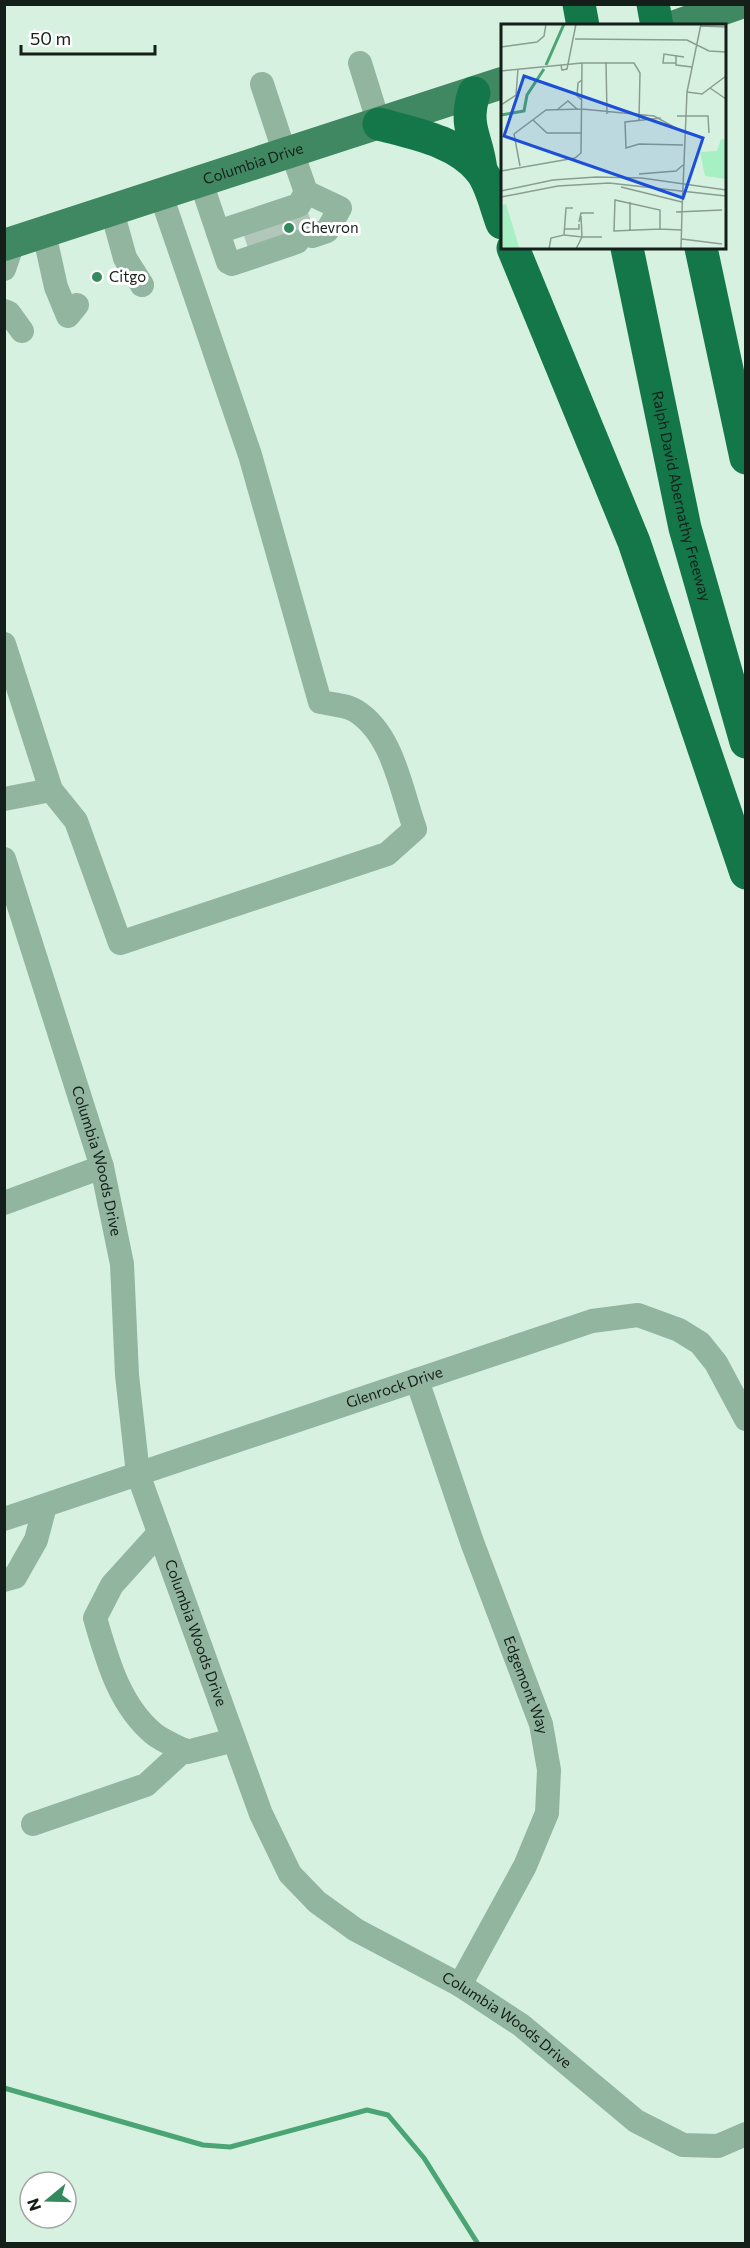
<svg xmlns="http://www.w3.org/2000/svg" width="750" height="2248" viewBox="0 0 750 2248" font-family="Commissioner,sans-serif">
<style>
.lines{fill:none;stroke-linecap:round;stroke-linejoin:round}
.stream{stroke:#4ba474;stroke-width:5}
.minor-tunnel{stroke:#b0c7b9;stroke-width:24;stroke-dasharray:24 12;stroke-linecap:butt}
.minor{stroke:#91b59f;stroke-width:24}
.major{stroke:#408861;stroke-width:32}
.highway{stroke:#13774a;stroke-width:33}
.poi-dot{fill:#338a5d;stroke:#fff;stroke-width:2}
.labels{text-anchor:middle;stroke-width:6;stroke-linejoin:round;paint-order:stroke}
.street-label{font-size:15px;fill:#151f19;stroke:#fff}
.poi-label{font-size:15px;fill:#151f19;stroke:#fff;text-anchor:start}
.inset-river{fill:none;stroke:#4ba474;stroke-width:3}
.inset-road{fill:none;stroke:#899d91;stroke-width:1.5}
.view{fill:#1d4ed8;fill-opacity:0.15;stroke:#1d4ed8;stroke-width:3}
.inset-edge{fill:none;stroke:#151f19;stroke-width:3}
</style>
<rect width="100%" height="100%" fill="#d7f1e1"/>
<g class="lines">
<path class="stream" d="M4 2088 203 2145 230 2147 367 2110 388 2115 424 2158 478 2244"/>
<g class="minor-tunnel">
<path d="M297 217 304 239"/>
<path d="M276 224 282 242"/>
<path d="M255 231 261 249"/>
</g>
<g class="minor">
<path d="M360 63 379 124"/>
<path d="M262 84 285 154"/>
<path d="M292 152 306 192 340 208 327 231 312 236"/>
<path d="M201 182 228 262 232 264 297 242"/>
<path d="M112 211 125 258 142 285"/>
<path d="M218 232 299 205 306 192"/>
<path d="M44 233 56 287 68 316 77 305"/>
<path d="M4 269 13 243"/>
<path d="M4 311 9 313 22 331"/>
<path d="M4 644 51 790 76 821 120 943 387 854 415 829C401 790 393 734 356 711 347 705 331 704 320 702L250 455 161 195"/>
<path d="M4 799 51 790"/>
<path id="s1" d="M4 859 102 1167 122 1264 127 1375 138 1474 261 1814 290 1874 317 1902 356 1930 460 1985 521 2025 636 2121 683 2145 718 2146 746 2134"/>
<path d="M4 1203 102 1167"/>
<path id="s2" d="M417 1380 472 1542 541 1724 549 1770 547 1813 525 1866 460 1985"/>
<path id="s3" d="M4 1519 592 1321 638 1315 679 1330 700 1343 716 1363 746 1419"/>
<path d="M159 1533 112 1585 95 1618C107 1659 119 1705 154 1734 163 1741 176 1746 187 1752L234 1740"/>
<path d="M4 1580 15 1577 36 1540 45 1506"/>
<path d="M33 1824 146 1785 184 1750"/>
</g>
<g class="major">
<path d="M675 26 738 4"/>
<path id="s4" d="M4 245 502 83"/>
</g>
<g class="highway">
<path d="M579 4 583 26"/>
<path d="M653 4 657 26"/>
<path d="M474 93C463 128 478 138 481 171"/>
<path d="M379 124C412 133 458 141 481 171 491 184 496 207 502 223"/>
<path d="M513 248 634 542 746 873"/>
<path id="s5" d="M627 248 685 528 746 742"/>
<path d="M701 248 746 458"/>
</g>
</g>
<g class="poi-dot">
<circle cx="289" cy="228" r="6"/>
<circle cx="97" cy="277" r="6"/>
</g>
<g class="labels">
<g class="street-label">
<text dy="5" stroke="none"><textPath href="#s4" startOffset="262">Columbia Drive</textPath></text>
<text dy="5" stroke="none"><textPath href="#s5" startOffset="254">Ralph David Abernathy Freeway</textPath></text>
<text dy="5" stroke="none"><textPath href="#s1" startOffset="316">Columbia Woods Drive</textPath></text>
<text dy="5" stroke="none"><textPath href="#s3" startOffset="412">Glenrock Drive</textPath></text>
<text dy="5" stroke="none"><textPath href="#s1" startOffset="802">Columbia Woods Drive</textPath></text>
<text dy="5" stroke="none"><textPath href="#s2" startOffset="324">Edgemont Way</textPath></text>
<text dy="5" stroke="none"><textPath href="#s1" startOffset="1324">Columbia Woods Drive</textPath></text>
</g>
<g class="poi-label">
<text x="301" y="233">Chevron</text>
<text x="109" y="282">Citgo</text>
</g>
</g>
<g transform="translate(501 24)">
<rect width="225" height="225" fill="#d7f1e1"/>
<path d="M220 115 225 116V155L204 152 199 128 216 127ZM5 180 18 223V225H0V181Z" fill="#a6f0c4"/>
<path class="inset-river" d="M45 41 63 0M0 91 23 87 26 71 43 45"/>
<path class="inset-road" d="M200 2 225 3M74 15 186 16 208 27 225 28M0 23 36 18 43 12 45 0M175 31V41L191 43M105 38 106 90M175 39H162L163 30 183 33M60 41 61 46 66 45 75 0M0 47 81 39H133L139 49 138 96M209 64 225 75M186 68 201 70 225 52M81 76 76 72 77 59 81 56M0 81 15 71 17 45M57 85 67 77 76 85M176 92H207L208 109M160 94 124 98 125 124 138 120 182 121M32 96 46 109H81M19 142 13 110 45 86 81 85 153 92 182 108M0 147 74 134 80 129 81 39M138 150 175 147 182 141M120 163 181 178M0 167 52 156 95 153 141 154 225 166M0 173 57 162 108 159 225 172M181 187 186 68 200 0M175 188 221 186M78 198 80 189H93M64 205H78V200M159 205 113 207 114 176 159 186V205L180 206M129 207V178M63 211 81 213 80 192M181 215 221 220M48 225 50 214 63 211 65 184H72M75 225 81 213H101M180 225 181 188"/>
<path class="view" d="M23 52 202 114 182 174 3 112Z"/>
<rect width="225" height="225" class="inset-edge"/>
</g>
<rect width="750" height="2248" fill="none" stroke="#151f19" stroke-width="12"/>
<g transform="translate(48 2200) rotate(251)"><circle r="28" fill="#ffffff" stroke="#a1a5a3" stroke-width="1.5"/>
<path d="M0-4.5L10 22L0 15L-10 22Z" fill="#338a5d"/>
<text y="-9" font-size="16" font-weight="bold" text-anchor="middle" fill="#151f19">N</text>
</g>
<path d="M21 45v9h134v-9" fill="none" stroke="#151f19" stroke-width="3"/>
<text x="30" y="45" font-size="18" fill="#151f19" stroke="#ffffff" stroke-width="4.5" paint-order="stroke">50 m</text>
</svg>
